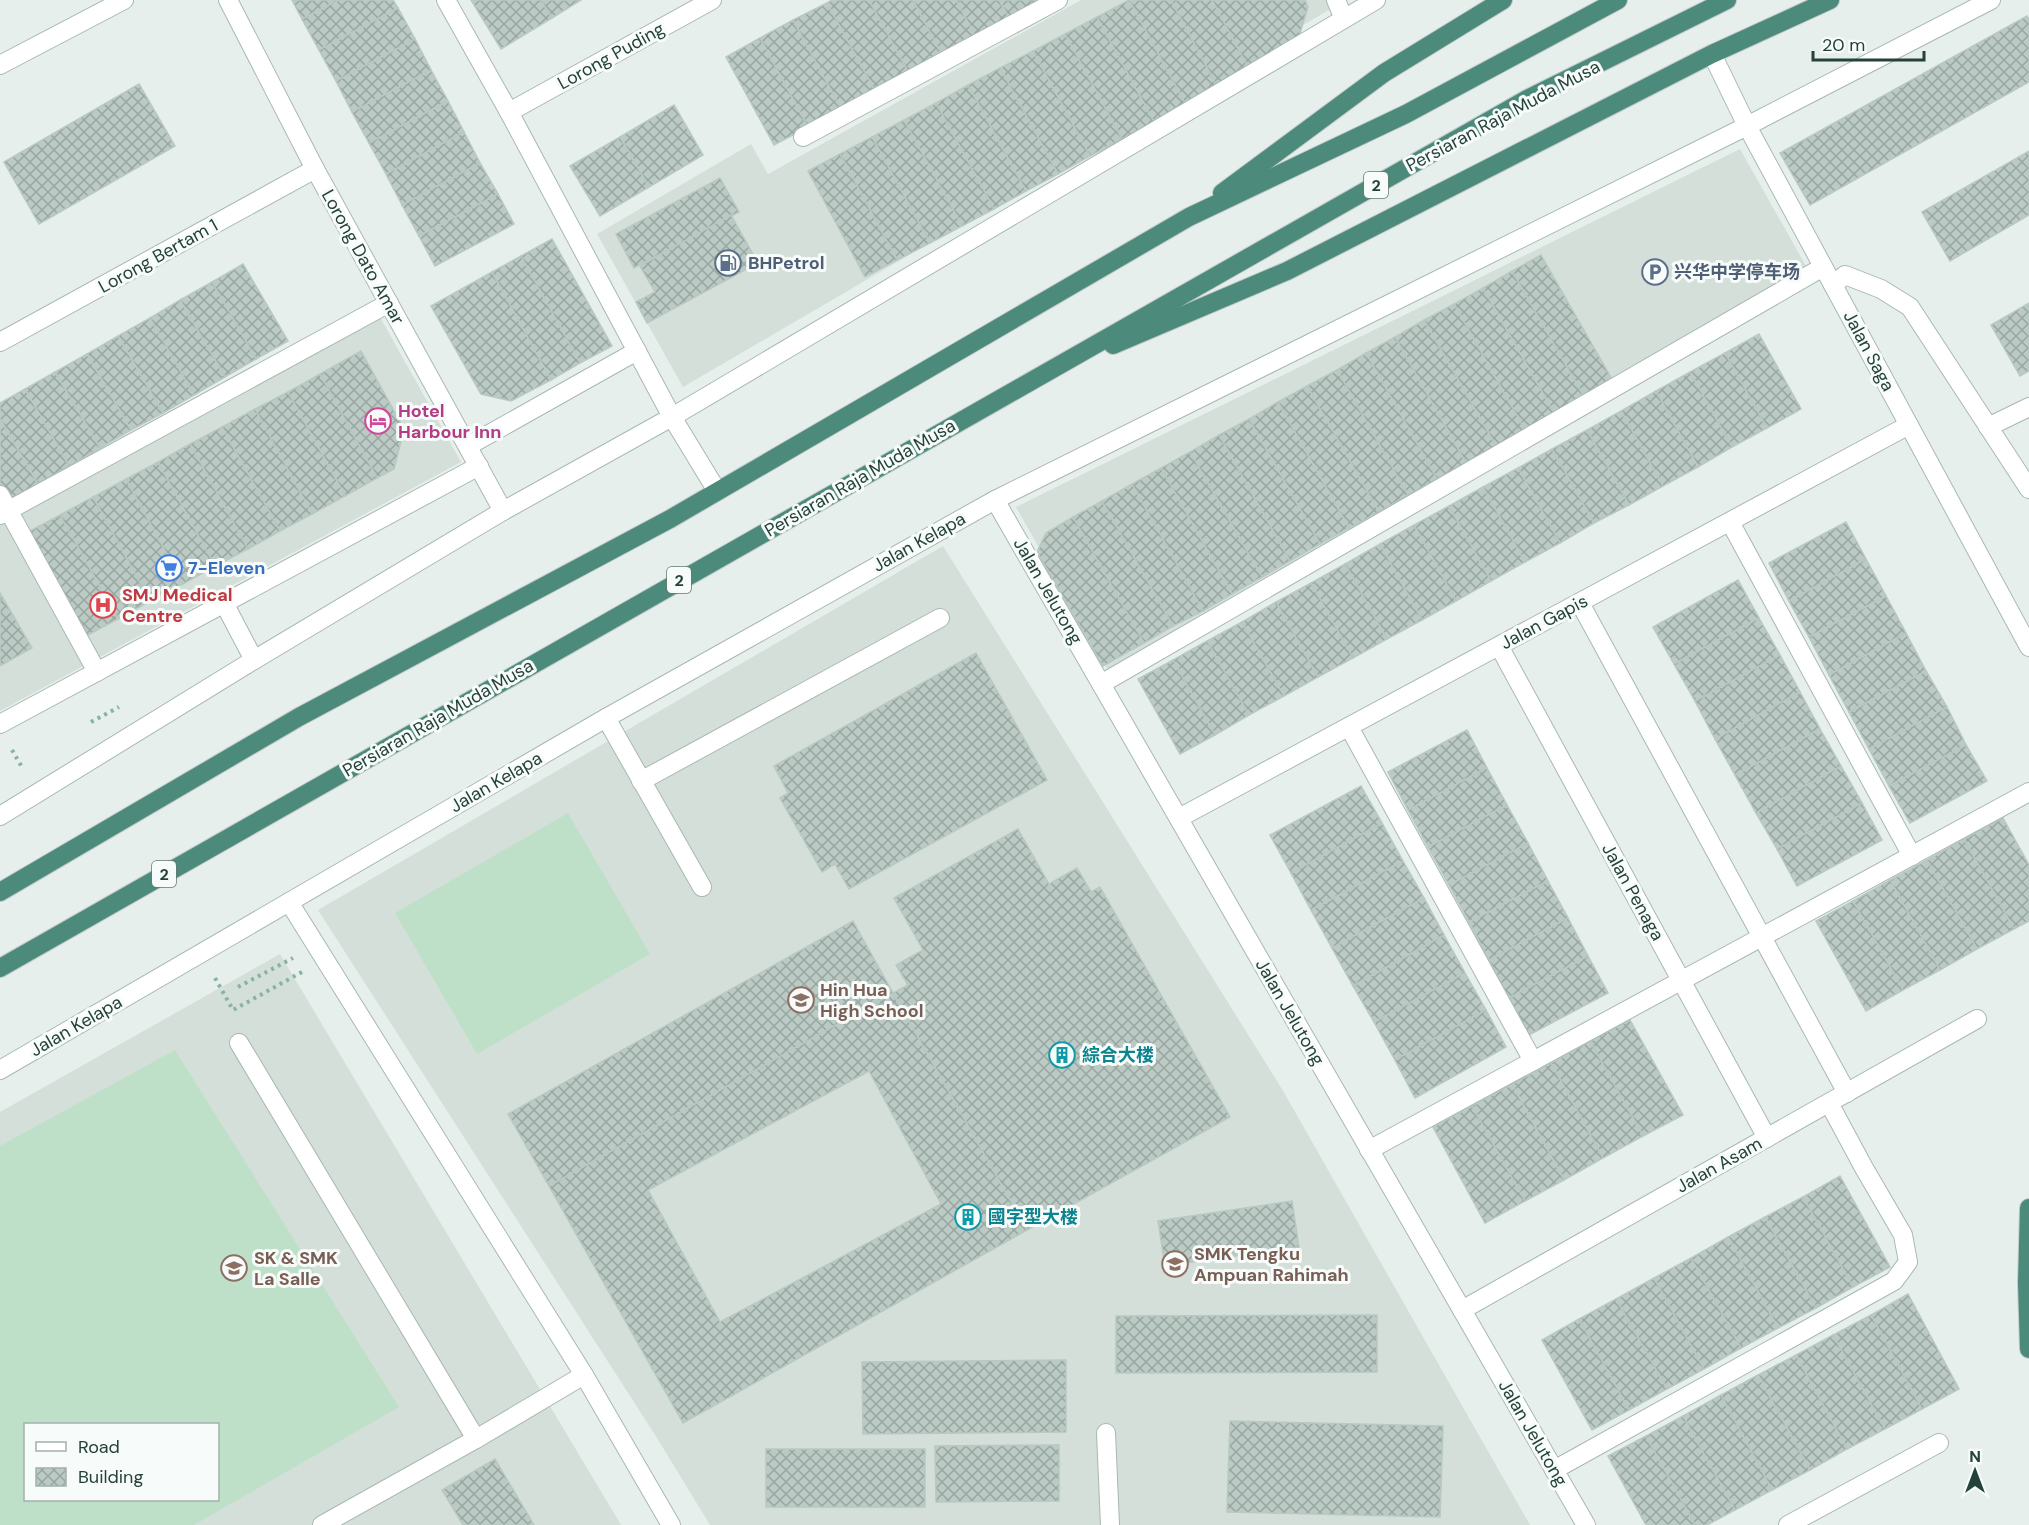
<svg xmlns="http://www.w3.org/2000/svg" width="2029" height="1525" viewBox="0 0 2029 1525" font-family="'DM Sans','Noto Sans SC',sans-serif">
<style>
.built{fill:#d4dfda;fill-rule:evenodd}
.grass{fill:#bfe0c8;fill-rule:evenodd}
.building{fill:url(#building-cross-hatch);stroke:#b8c9c2;stroke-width:1.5;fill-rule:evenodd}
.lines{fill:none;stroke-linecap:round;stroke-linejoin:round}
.service-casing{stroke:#a8b8b2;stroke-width:20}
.minor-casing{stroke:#a8b8b2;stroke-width:20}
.tertiary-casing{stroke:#a8b8b2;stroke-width:20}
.trunk-casing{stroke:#c2cac8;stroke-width:20}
.path{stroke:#86b3a5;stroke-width:4;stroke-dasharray:3 4.5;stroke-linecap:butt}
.service{stroke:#fff;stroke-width:18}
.minor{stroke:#fff;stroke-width:18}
.tertiary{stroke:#fff;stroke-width:18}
.trunk{stroke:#4c8a7c;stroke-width:18}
.labels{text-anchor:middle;stroke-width:6;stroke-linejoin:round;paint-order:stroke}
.shield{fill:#f7fbf9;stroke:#637a73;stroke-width:1.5}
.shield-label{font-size:16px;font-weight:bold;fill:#24423a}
.street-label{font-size:18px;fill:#24423a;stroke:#f7fbf9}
.service-label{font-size:18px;font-weight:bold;fill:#4e5e75;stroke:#f7fbf9;text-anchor:start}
.hotel-label{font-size:18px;font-weight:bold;fill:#b23c85;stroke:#f7fbf9;text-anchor:start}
.shop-label{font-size:18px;font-weight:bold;fill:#366cbe;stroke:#f7fbf9;text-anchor:start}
.health-label{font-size:18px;font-weight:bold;fill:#be3a42;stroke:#f7fbf9;text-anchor:start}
.education-label{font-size:18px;font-weight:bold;fill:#785e54;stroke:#f7fbf9;text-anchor:start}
.culture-label{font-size:18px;font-weight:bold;fill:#0d838f;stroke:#f7fbf9;text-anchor:start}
</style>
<defs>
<pattern id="building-cross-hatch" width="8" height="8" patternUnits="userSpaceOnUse" patternTransform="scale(1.5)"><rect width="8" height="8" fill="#bbcac4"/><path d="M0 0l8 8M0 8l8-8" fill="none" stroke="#98a6a0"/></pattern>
</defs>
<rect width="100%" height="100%" fill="#e6efeb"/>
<g class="built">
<path d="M1081 0H1346L683 387 597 234 751 144 768 174Z"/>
<path d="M1740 149 1806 266 1108 670 1016 507Z"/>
<path d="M380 317 461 462 0 711V525Z"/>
<path d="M943 546 1282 1089 1530 1525H710L657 1438 318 910Z"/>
<path d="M280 954 621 1525H0V1112ZM26 1424H218V1500H26Z"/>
</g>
<g class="grass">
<path d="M568 813 650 954 477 1054 395 913Z"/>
<path d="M175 1050 399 1407 194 1525H0V1146ZM218 1424V1500H26V1424Z"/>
</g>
<g class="building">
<path d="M292 0H339L302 19Z"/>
<path d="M339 0H393L398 8 319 50 302 19Z"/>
<path d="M471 0H541L552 18 501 49Z"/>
<path d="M541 0H581L552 18Z"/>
<path d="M832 0H869L909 73 875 91 827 3Z"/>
<path d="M869 0H913L942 55 909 73Z"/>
<path d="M913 0H956L976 37 942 55Z"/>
<path d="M956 0H999L1010 19 976 37Z"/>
<path d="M999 0H1043L1010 19Z"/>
<path d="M1129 0H1171L1218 88 1186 105Z"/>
<path d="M1129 0 1186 105 1154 122 1097 17Z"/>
<path d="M1171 0H1212L1250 71 1218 88Z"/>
<path d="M1212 0H1305L1308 7 1296 46 1250 71Z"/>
<path d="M827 3 875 91 841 109 793 20Z"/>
<path d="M398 8 415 39 336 81 319 50Z"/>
<path d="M2027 16 2029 20V82L1810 205 1780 153Z"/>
<path d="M1097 17 1154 122 1122 139 1065 34Z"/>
<path d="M793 20 841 109 808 127 760 38Z"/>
<path d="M1065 34 1122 139 1090 156 1033 51Z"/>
<path d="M760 38 808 127 774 145 726 57Z"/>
<path d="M415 39 431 70 352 112 336 81Z"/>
<path d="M1033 51 1090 156 1058 174 1000 68Z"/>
<path d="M1000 68 1058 174 1026 191 968 85Z"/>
<path d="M431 70 448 101 369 143 352 112Z"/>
<path d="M139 84 175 146 39 224 4 162Z"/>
<path d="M968 85 1026 191 994 209 936 103Z"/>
<path d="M448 101 464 132 386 174 369 143Z"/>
<path d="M936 103 994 209 962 226 904 120Z"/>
<path d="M674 105 703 155 649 187 620 137Z"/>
<path d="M904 120 962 226 930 243 872 137Z"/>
<path d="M464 132 480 163 402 205 386 174Z"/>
<path d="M620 137 649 187 600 216 570 166Z"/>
<path d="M872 137 930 243 897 260 840 154Z"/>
<path d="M2029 151V215L1950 261 1922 212Z"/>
<path d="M840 154 897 260 865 277 808 171Z"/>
<path d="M480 163 498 194 419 236 402 205Z"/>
<path d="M720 178 739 212 634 268 616 234Z"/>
<path d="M498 194 514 224 435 266 419 236Z"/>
<path d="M731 215 758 263 647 323 636 302 655 292 640 266Z"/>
<path d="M552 239 612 346 580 363 521 256Z"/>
<path d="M1541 255 1613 381 1584 397 1512 271Z"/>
<path d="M521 256 580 363 551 380 492 272Z"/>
<path d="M243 264 288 341 256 359 212 282Z"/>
<path d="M1512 271 1584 397 1554 413 1483 288Z"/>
<path d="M492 272 551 380 511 401 481 394 431 306Z"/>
<path d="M212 282 256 359 225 377 180 300Z"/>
<path d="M1483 288 1554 413 1525 430 1454 304Z"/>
<path d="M180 300 225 377 194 395 150 318Z"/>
<path d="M2029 303V371L2020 376 1991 325Z"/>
<path d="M1454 304 1525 430 1496 446 1424 320Z"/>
<path d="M150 318 194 395 163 413 118 336Z"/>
<path d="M1424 320 1496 446 1466 463 1395 337Z"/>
<path d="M1759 334 1801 409 1767 428 1725 353Z"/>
<path d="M118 336 163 413 131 430 87 354Z"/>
<path d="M1395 337 1466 463 1437 479 1366 353Z"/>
<path d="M361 351 404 429 394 469 377 478 320 374Z"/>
<path d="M1366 353 1437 479 1408 495 1337 370Z"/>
<path d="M1725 353 1767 428 1732 447 1690 372Z"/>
<path d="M87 354 131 430 100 448 55 372Z"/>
<path d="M1337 370 1408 495 1379 512 1307 386Z"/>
<path d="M55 372 100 448 69 466 25 389Z"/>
<path d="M1690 372 1732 447 1698 467 1656 391Z"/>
<path d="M320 374 377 478 345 496 288 392Z"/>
<path d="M1307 386 1379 512 1349 528 1278 402Z"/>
<path d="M25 389 69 466 38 484 0 419V403Z"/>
<path d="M1656 391 1698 467 1663 486 1621 411Z"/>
<path d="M288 392 345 496 312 514 255 409Z"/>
<path d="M1278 402 1349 528 1320 544 1249 419Z"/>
<path d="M255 409 312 514 280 531 222 427Z"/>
<path d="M1621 411 1663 486 1629 505 1587 430Z"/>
<path d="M0 419 38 484 6 502 0 491Z"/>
<path d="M1249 419 1320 544 1290 561 1219 435Z"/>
<path d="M222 427 280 531 248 549 190 444Z"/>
<path d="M1587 430 1629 505 1594 523 1552 449Z"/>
<path d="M1219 435 1290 561 1262 577 1190 452Z"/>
<path d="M190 444 248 549 215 566 158 462Z"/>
<path d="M1552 449 1594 523 1560 543 1518 468Z"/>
<path d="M1190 452 1262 577 1232 594 1161 468Z"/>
<path d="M158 462 215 566 183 584 126 479Z"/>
<path d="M1161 468 1232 594 1203 611 1132 484Z"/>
<path d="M1518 468 1560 543 1525 562 1483 487Z"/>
<path d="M126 479 183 584 150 601 93 497Z"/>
<path d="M1132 484 1203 611 1173 626 1102 501Z"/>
<path d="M1483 487 1525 562 1491 581 1449 506Z"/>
<path d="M93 497 150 601 118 619 60 515Z"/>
<path d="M1102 501 1173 626 1144 643 1073 517Z"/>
<path d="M1449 506 1491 581 1456 601 1414 525Z"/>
<path d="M60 515 118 619 86 636 28 532Z"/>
<path d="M1073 517 1144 643 1103 666 1037 552 1046 533Z"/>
<path d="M1846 522 1866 559 1789 601 1769 563Z"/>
<path d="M1414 525 1456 601 1422 620 1380 544Z"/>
<path d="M1380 544 1422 620 1387 639 1345 564Z"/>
<path d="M1866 559 1886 596 1809 637 1789 601Z"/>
<path d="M1345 564 1387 639 1353 658 1311 583Z"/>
<path d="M1738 580 1759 618 1674 664 1653 627Z"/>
<path d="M1311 583 1353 658 1318 677 1276 602Z"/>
<path d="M0 593 32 648 0 666Z"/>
<path d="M1886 596 1906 633 1829 675 1809 637Z"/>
<path d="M1276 602 1318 677 1284 696 1242 622Z"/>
<path d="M1759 618 1780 655 1695 701 1674 664Z"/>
<path d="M1242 622 1284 696 1249 715 1207 641Z"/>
<path d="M1906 633 1926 671 1849 712 1829 675Z"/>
<path d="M1207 641 1249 715 1215 735 1173 660Z"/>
<path d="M976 653 1047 780 849 889 835 864 822 872 780 798 788 793 774 766Z"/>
<path d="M1780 655 1800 692 1715 739 1695 701Z"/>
<path d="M1173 660 1215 735 1180 754 1138 679Z"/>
<path d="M1926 671 1947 707 1869 749 1849 712Z"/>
<path d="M1800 692 1820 729 1735 775 1715 739Z"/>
<path d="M1947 707 1966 745 1889 786 1869 749Z"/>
<path d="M1820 729 1841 766 1756 813 1735 775Z"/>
<path d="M1467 730 1487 768 1408 810 1388 772Z"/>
<path d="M1966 745 1987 781 1910 823 1889 786Z"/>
<path d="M1841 766 1862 803 1777 849 1756 813Z"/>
<path d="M1487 768 1507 805 1428 847 1408 810Z"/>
<path d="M1361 786 1382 823 1291 873 1270 835Z"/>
<path d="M1862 803 1882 840 1797 886 1777 849Z"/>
<path d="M1507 805 1528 843 1449 885 1428 847Z"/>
<path d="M2003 818 2029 865V921L2014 929 1964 839Z"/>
<path d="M1382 823 1403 861 1311 910 1291 873Z"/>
<path d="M1018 829 1049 884 1077 868 1091 892 1100 887 1230 1117 1027 1230 893 993 908 985 896 965 923 950 894 898Z"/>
<path d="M1964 839 2014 929 1977 949 1927 860Z"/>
<path d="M1528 843 1548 881 1469 922 1449 885Z"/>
<path d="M1927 860 1977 949 1940 970 1890 880Z"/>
<path d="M1403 861 1424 898 1332 948 1311 910Z"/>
<path d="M1890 880 1940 970 1903 990 1853 901Z"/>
<path d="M1548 881 1568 918 1489 960 1469 922Z"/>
<path d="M1424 898 1444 935 1353 986 1332 948Z"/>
<path d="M1853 901 1903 990 1866 1011 1816 921Z"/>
<path d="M1568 918 1588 956 1509 998 1489 960Z"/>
<path d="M853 921 893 993 549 1186 508 1114Z"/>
<path d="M1444 935 1465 973 1374 1022 1353 986Z"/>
<path d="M1588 956 1608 993 1529 1035 1509 998Z"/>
<path d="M1465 973 1486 1010 1395 1060 1374 1022Z"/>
<path d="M893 993 1027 1230 683 1423 549 1186ZM869 1071 941 1204 720 1322 648 1190Z"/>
<path d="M1486 1010 1506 1047 1415 1098 1395 1060Z"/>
<path d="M1630 1020 1683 1115 1643 1136 1590 1041Z"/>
<path d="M1590 1041 1643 1136 1603 1158 1551 1063Z"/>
<path d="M1551 1063 1603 1158 1564 1180 1512 1084Z"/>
<path d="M1512 1084 1564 1180 1525 1201 1472 1106Z"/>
<path d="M1472 1106 1525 1201 1485 1223 1433 1127Z"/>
<path d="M1840 1176 1890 1267 1853 1287 1803 1197Z"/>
<path d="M1803 1197 1853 1287 1816 1308 1765 1217Z"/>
<path d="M1292 1201 1299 1247 1165 1266 1158 1221Z"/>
<path d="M1765 1217 1816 1308 1778 1328 1728 1237Z"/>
<path d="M1728 1237 1778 1328 1741 1348 1691 1258Z"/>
<path d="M1691 1258 1741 1348 1704 1369 1654 1278Z"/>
<path d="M1654 1278 1704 1369 1667 1389 1616 1299Z"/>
<path d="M1908 1294 1959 1389 1922 1409 1871 1315Z"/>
<path d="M1616 1299 1667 1389 1629 1410 1579 1319Z"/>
<path d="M1377 1315V1372L1116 1373V1316Z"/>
<path d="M1871 1315 1922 1409 1885 1429 1833 1335Z"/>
<path d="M1579 1319 1629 1410 1592 1430 1542 1340Z"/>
<path d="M1833 1335 1885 1429 1847 1449 1796 1355Z"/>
<path d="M1796 1355 1847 1449 1810 1470 1758 1375Z"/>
<path d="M1066 1360V1432L863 1434 862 1362Z"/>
<path d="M1758 1375 1810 1470 1772 1490 1721 1395Z"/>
<path d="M1721 1395 1772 1490 1735 1510 1683 1416Z"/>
<path d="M1683 1416 1735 1510 1707 1525H1695L1646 1436Z"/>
<path d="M1230 1421 1443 1426 1440 1517 1227 1512Z"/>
<path d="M1646 1436 1695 1525H1646L1608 1456Z"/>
<path d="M1059 1445V1501L936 1502 935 1446Z"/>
<rect x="766" y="1449" width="159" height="58"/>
<path d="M495 1459 534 1525H463L442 1490Z"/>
</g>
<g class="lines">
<g class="service-casing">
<g id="service">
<path d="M446 0 509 112 672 417 717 491"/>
<path d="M1747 126 1991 0"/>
<path d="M803 137 1058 0"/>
<path d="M1833 285 1845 275 1881 289 1910 307 2029 489"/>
<path d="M1988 427 2029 407"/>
<path d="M468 446 637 351"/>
<path d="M0 495 97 672"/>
<path d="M0 515 389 303"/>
<path d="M1730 522 1912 856"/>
<path d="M224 603 254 660"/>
<path d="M1101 684 1823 267"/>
<path d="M606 718 702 887"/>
<path d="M0 724 479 466"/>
<path d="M1349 727 1533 1061"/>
<path d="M641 781 940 618"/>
<path d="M239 1043 476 1439"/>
<path d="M1369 1150 2029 792"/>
<path d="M1106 1433 1110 1525"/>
<path d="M1554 1470 1894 1281 1908 1262 1903 1235 1864 1168 1829 1103"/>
<path d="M322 1525 476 1439 584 1375"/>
</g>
</g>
<g class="minor-casing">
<g id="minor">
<path d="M228 0 315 169 503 511"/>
<path d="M1336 0 1344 19"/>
<path d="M1712 54 1747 126 2029 647"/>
<path d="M0 65 124 0"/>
<path d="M509 112 712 0"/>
<path d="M0 342 315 169"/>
<path d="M995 500 1586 1525"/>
<path d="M1580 603 1847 1093"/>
<path d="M1499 646 1767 1138"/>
<path d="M1179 818 1909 425"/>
<path d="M289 902 584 1375 671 1525"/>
<path d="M0 1070 606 718 995 500 1747 126"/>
<path d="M1462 1310 1977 1019"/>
<path d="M1788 1525 1939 1443"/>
</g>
</g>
<g class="tertiary-casing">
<path id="tertiary" d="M0 816 254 660 503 511 672 417 1376 0"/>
</g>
<g class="trunk-casing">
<g id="trunk">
<path d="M1222 193 1384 73 1503 0"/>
<path d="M1113 345 1287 271 1712 54 1830 0"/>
<path d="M0 892 299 717 670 519 1189 217 1406 114 1618 0"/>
<path d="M0 968 1527 99 1727 0"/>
<path d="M2029 1208 2027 1283 2029 1349"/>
</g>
</g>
<g class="path">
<path d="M91 722 119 707"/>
<path d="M12 750 23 769"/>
<path d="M215 978 233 1010 302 972"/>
<path d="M238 987 293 958"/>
</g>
<use href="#service" class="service"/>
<use href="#minor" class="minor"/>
<use href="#tertiary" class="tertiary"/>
<use href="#trunk" class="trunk"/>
</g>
<defs>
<g id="fuel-ring" transform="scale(1.35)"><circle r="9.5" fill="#f7fbf9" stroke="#5c6f8a" stroke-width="1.5"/><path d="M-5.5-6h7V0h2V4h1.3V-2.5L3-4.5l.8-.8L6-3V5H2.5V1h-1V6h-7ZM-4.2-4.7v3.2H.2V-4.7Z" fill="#5c6f8a"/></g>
<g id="parking-ring" transform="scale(1.35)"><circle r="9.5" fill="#f7fbf9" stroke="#5c6f8a" stroke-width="1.5"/><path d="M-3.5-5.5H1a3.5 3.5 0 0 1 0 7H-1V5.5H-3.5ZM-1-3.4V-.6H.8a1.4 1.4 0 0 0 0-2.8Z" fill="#5c6f8a"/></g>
<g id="hotel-ring" transform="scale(1.35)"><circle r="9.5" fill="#f7fbf9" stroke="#d1479c" stroke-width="1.5"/><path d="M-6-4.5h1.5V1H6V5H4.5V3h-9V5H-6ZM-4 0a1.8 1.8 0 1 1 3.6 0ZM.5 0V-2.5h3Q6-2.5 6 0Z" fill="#d1479c"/></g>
<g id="supermarket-ring" transform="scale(1.35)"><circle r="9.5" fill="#f7fbf9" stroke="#3f7fe0" stroke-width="1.5"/><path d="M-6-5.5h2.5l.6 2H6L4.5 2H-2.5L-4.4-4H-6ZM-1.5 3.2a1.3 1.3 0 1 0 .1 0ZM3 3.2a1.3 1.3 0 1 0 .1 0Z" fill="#3f7fe0"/></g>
<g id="hospital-ring" transform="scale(1.35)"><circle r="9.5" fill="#f7fbf9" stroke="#e0444e" stroke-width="1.5"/><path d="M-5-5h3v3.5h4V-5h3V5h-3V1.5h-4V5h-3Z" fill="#e0444e"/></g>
<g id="school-ring" transform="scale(1.35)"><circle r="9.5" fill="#f7fbf9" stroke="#8d6e63" stroke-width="1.5"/><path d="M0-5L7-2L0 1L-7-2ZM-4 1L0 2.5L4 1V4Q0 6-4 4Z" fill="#8d6e63"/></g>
<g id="building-ring" transform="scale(1.35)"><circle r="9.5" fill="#f7fbf9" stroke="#0f9aa8" stroke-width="1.5"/><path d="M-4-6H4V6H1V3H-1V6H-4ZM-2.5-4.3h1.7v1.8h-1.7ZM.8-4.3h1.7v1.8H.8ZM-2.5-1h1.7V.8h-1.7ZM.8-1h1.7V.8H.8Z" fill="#0f9aa8"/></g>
</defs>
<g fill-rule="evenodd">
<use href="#fuel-ring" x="728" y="263"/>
<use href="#parking-ring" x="1655" y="272"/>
<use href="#hotel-ring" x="378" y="421"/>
<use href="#supermarket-ring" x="169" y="568"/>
<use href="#hospital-ring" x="103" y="605"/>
<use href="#school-ring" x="801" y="1000"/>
<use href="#building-ring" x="1062" y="1055"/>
<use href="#building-ring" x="968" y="1217"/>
<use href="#school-ring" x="1175" y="1264"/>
<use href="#school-ring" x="234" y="1268"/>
</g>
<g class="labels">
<g class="shield">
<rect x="1364" y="172" width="24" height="26" rx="4.5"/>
<rect x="667" y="567" width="24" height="26" rx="4.5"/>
<rect x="152" y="861" width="24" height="26" rx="4.5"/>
</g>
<g class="shield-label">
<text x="1376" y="191">2</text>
<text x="679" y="586">2</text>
<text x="164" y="880">2</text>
</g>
<g class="street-label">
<text transform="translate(611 56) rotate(-29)" y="6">Lorong Puding</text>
<text transform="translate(1503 116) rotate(-28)" y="6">Persiaran Raja Muda Musa</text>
<text transform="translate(158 256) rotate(-29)" y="6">Lorong Bertam 1</text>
<text transform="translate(363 257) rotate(61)" y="6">Lorong Dato Amar</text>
<text transform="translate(1869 351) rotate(62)" y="6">Jalan Saga</text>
<text transform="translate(860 478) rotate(-30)" y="6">Persiaran Raja Muda Musa</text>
<text transform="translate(919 542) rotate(-29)" y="6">Jalan Kelapa</text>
<text transform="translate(1048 591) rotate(60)" y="6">Jalan Jelutong</text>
<text transform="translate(1544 622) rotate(-28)" y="6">Jalan Gapis</text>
<text transform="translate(438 718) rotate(-30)" y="6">Persiaran Raja Muda Musa</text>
<text transform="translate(496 782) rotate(-30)" y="6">Jalan Kelapa</text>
<text transform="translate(1633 892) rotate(61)" y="6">Jalan Penaga</text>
<text transform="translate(1290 1012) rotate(60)" y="6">Jalan Jelutong</text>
<text transform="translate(76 1026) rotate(-30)" y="6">Jalan Kelapa</text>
<text transform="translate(1719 1165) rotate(-29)" y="6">Jalan Asam</text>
<text transform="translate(1533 1433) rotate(60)" y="6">Jalan Jelutong</text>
</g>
<g class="service-label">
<text x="748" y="269">BHPetrol</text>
<text x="1674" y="278">兴华中学停车场</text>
</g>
<g class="hotel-label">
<text x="398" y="417">Hotel<tspan x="398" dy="21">Harbour Inn</tspan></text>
</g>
<g class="shop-label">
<text x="188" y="574">7-Eleven</text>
</g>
<g class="health-label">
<text x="122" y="601">SMJ Medical<tspan x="122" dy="21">Centre</tspan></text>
</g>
<g class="education-label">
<text x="820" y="996">Hin Hua<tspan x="820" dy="21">High School</tspan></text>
<text x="1194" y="1260">SMK Tengku<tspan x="1194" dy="21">Ampuan Rahimah</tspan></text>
<text x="254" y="1264">SK &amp; SMK<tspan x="254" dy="21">La Salle</tspan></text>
</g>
<g class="culture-label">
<text x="1082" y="1061">綜合大楼</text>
<text x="988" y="1223">國字型大楼</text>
</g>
</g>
<rect x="24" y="1423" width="195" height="78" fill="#f7fbf9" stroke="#a3b1ad" stroke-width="1.5"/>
<rect x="36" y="1442" width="30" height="9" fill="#ffffff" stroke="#a3b1ad" stroke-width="1.5"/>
<text x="78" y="1453" font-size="18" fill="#24423a">Road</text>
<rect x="36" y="1468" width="30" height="18" fill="url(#building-cross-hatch)" stroke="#a3b1ad" stroke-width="1.5"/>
<text x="78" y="1483" font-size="18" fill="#24423a">Building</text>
<g transform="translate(1975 1471)" stroke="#f7fbf9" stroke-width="4.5" paint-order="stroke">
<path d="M0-4.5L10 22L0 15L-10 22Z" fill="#24423a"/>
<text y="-9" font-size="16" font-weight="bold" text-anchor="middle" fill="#24423a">N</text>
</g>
<path d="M1813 51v9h111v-9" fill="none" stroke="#24423a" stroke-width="3"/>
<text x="1822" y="51" font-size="18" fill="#24423a" stroke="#f7fbf9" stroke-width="4.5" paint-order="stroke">20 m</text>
</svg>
